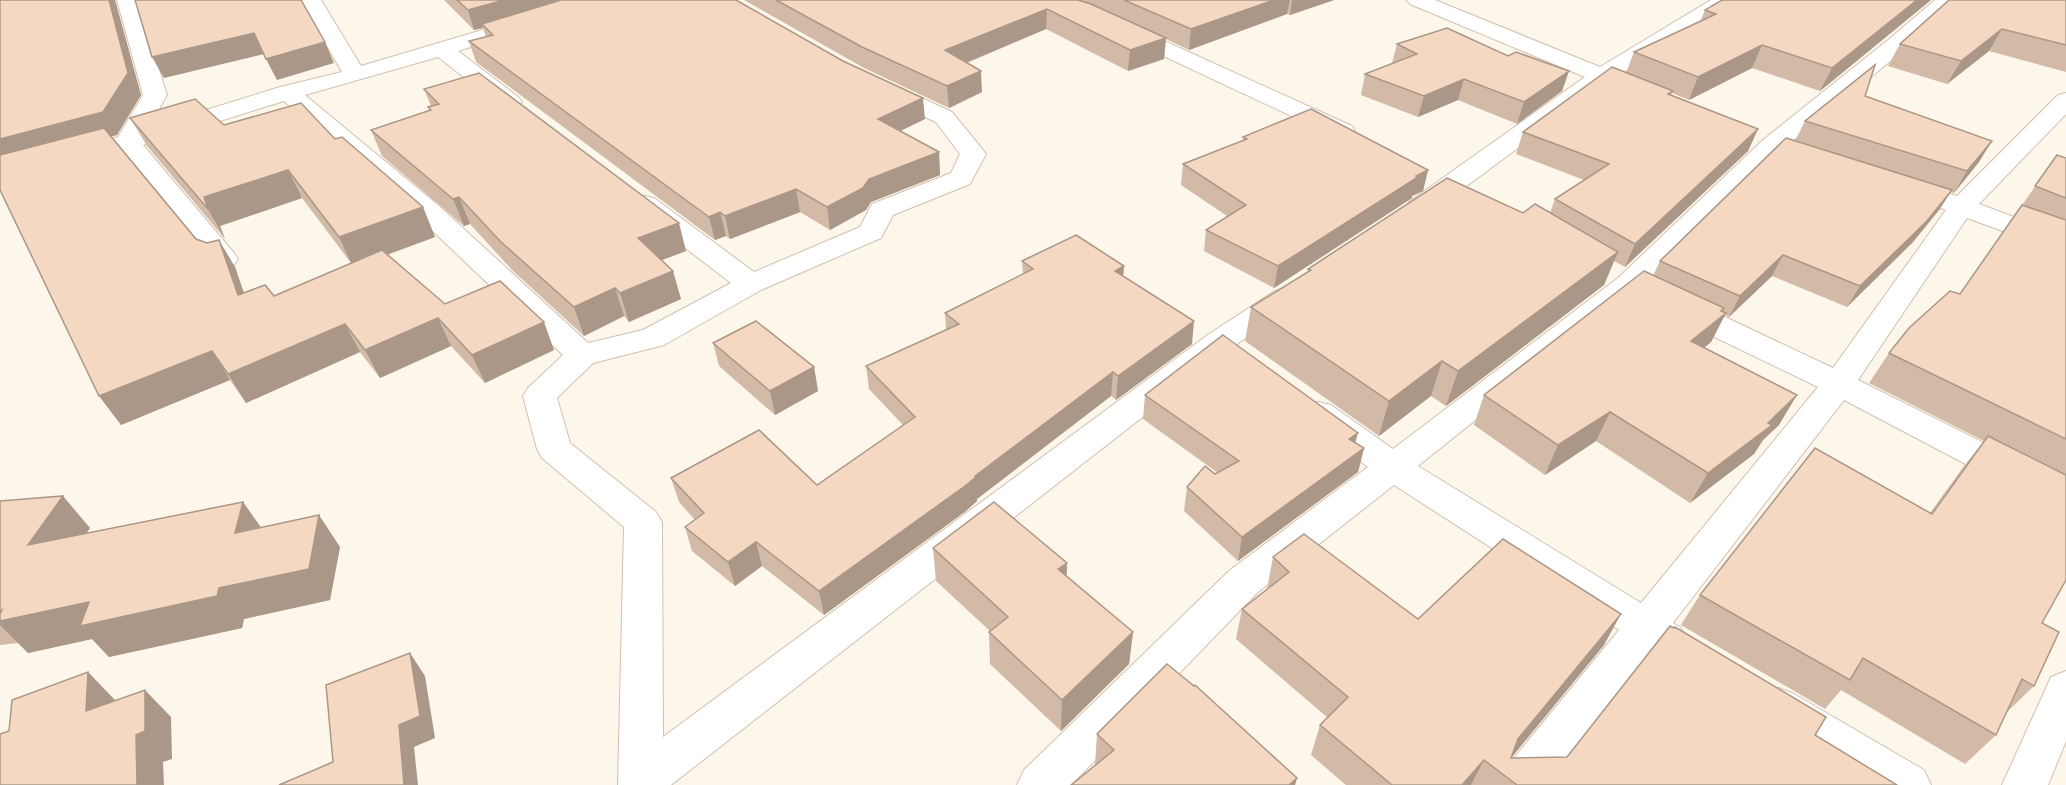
<svg xmlns="http://www.w3.org/2000/svg" width="2066" height="785" viewBox="0 0 2066 785" font-family="Jost,sans-serif">
<style>
.lines{fill:none;stroke-linecap:round;stroke-linejoin:round}
.street-casing{stroke:#d2c0af;stroke-width:2}
.street{fill:#fff;fill-rule:evenodd}
.wall{fill:#d2baa6}
.shaded-wall{fill:#ab9787}
.building{fill:#f4d8c1;stroke:#ab9787;stroke-width:1.5}
</style>
<rect width="100%" height="100%" fill="#fdf7eb"/>
<g class="lines">
<g class="street-casing">
<g id="street">
<path d="M117 0H137L167 95 148 128 280 87 342 72 301 0H321L361 66 543 12 589 0H623L620 4 557 20 458 51 518 97 522 102 518 107 510 109 502 107 438 57 305 95 439 206 588 343 643 330 731 283 636 210 632 204 636 198 645 196 654 198 754 272 860 227 872 204 951 173 960 154 936 122 875 94 871 89 875 84 883 82 891 84 952 112 982 149 986 154 970 184 893 215 881 238 761 290 664 345 593 363 557 398 570 443 656 512 662 522 663 737 1209 334 1275 291 1286 288 1297 291 1301 297 1297 303 1231 348 671 785H618L624 527 542 458 537 449 523 396 528 388 563 355 419 218 284 101 143 145 234 253 238 259 234 265 224 268 214 265 121 151 0 184V168L118 137 143 95Z"/>
<path d="M1036 0H1066L1105 14 1352 126 1355 131 1352 136 1343 138 1334 136 1091 22 1039 4Z"/>
<path d="M1407 0H1435L1600 67 1711 0H1735L1732 4 1619 75 1627 82 1624 87 1616 89 1603 85 1429 214 1419 216 1409 214 1406 208 1409 202 1585 77 1410 4Z"/>
<path d="M1935 0H1957L1904 50 1781 150 1638 290 1418 466 1641 603 1818 387 1667 314 1663 307 1667 300 1678 298 1689 300 1833 368 1946 210 1935 206 1931 200 1935 194 1944 192 1957 196 2058 95 2066 93V114L1979 204 2066 236V254L1967 218 1858 380 2066 484V514L2053 510 1844 400 1673 623 1680 627 1686 639 1680 651 1665 656 1651 651 1548 785H1497L1504 770 1619 630 1394 485 1258 592 1071 785H1017L1024 770 1230 570 1368 467 1307 421 1302 413 1307 405 1319 402 1331 405 1393 449 1618 278 1763 140 1888 40Z"/>
<path d="M2066 671V741L2048 785H2002L2051 677Z"/>
<path d="M1779 688 1794 694 1924 770 1931 785H1868L1764 720 1757 707 1764 694Z"/>
</g>
</g>
<use href="#street" class="street"/>
</g>
<g class="wall">
<path d="M0 0H115L141 95 117 135 111 136 196 239 235 267 244 293 274 296 351 263 302 198 220 226 225 239 147 146 130 118 224 125 335 139 423 207 435 237 387 255 445 304 554 350 485 383 451 346 380 378 360 352 246 403 230 380 121 425Z"/>
<path d="M444 0H736L925 119 900 131 939 152 940 175 871 202 866 210 830 230 800 212 730 239 726 236 715 240 476 62 469 41 486 37 483 28 474 30Z"/>
<path d="M744 0H1334L1290 15 1287 14 1189 50 1166 39 1164 59 1128 71 1046 29 967 63 982 92 949 108 864 68Z"/>
<path d="M1931 0 1820 91 1752 68 1689 100 1672 93 1671 95 1758 129 1748 151 1625 267 1614 261 1604 285 1446 406 1431 396 1379 436 1245 341 1251 307 1308 272V269L1523 213H1550L1555 199 1584 180 1516 154 1523 132 1626 73 1634 52 1700 22 1705 10Z"/>
<path d="M2066 0V72L1989 51 1947 84 1888 66 1900 44Z"/>
<path d="M1397 44 1508 56 1569 71 1562 91 1517 124 1458 100 1418 117 1361 95 1365 74 1392 63Z"/>
<path d="M424 89 686 251 662 260 681 299 629 322 624 316 584 336 512 270 470 224 464 226 382 156 371 130 429 110 428 107 431 106Z"/>
<path d="M1865 96 1979 162 1954 193 1951 192 1939 210 1913 242 1847 307 1772 276 1729 317 1725 315 1711 342 1704 348 1779 425 1763 440 1754 454 1690 503 1596 441 1545 475 1474 425 1484 395 1653 276 1660 261 1795 141 1805 121Z"/>
<path d="M1243 137 1428 170 1423 191 1412 196V198L1274 288 1204 251 1206 230 1227 216 1181 185 1183 164 1243 141Z"/>
<path d="M2057 155 2066 158V580L2042 623 2034 686 2007 712 1996 735 1965 764 1841 690 1825 709 1681 625 1700 595 1930 513 1964 466 1984 441 1869 383 1889 353 1960 294Z"/>
<path d="M1022 261 1124 266 1123 276 1192 344 1116 400 1111 396 977 499V501L966 511 824 615 762 566 735 586 692 551 685 527 695 520 679 502 671 478 817 485 903 425 869 389 866 366 946 330 945 313 1023 274Z"/>
<path d="M713 343 814 367 818 391 775 415 719 366Z"/>
<path d="M1145 395 1355 443 1364 448 1358 472 1238 561 1184 511 1187 487 1218 473 1143 419Z"/>
<path d="M0 501 90 528 86 533 243 502 261 527 340 547 330 600 244 619 242 628 109 657 92 639 28 653 19 643 0 645Z"/>
<path d="M933 548 1067 563 1066 576 1133 632 1129 664 1061 731 990 664 989 632 990 631 936 581Z"/>
<path d="M1273 557 1418 619 1604 645 1511 758 1567 757 1815 735 1897 785H1346L1311 755 1320 725 1328 718 1236 639 1242 609 1267 589Z"/>
<path d="M1097 734 1297 778 1295 785H1071L1096 765 1095 764Z"/>
</g>
<g class="shaded-wall">
<path d="M109 0H115L141 95 117 135 0 166V139Z"/>
<path d="M504 0H581L482 24 483 28 474 30 468 10Z"/>
<path d="M1274 0H1290L1287 14 1189 50 1191 29Z"/>
<path d="M1292 0H1334L1290 15Z"/>
<path d="M1917 0H1931L1820 91 1832 68Z"/>
<path d="M1047 9 1046 29 946 71 945 50Z"/>
<path d="M2002 29 1989 51 1947 84 1961 61Z"/>
<path d="M254 33 264 54 164 78 152 57Z"/>
<path d="M1166 38 1164 59 1128 71 1130 50Z"/>
<path d="M325 42 334 63 277 80 266 59Z"/>
<path d="M1762 45 1752 68 1689 100 1698 77Z"/>
<path d="M981 71 982 92 949 108 947 86Z"/>
<path d="M1569 71 1562 91 1517 124 1524 102Z"/>
<path d="M1464 79 1458 100 1418 117 1424 96Z"/>
<path d="M923 98 925 119 880 141 878 119Z"/>
<path d="M1758 129 1748 151 1625 267 1635 244Z"/>
<path d="M1992 141 1979 162 1954 193 1967 171Z"/>
<path d="M939 152 940 175 871 202 866 210 830 230 827 207 869 179Z"/>
<path d="M288 170 302 198 220 226 225 239 208 209 204 197Z"/>
<path d="M1428 170 1423 191 1412 196V198L1274 288 1278 266 1416 176Z"/>
<path d="M796 189 800 212 730 239 725 216Z"/>
<path d="M1952 190 1939 210 1913 242 1847 307 1860 286Z"/>
<path d="M459 197 470 224 464 226 453 199Z"/>
<path d="M423 207 435 237 353 267 339 237Z"/>
<path d="M720 212 726 236 715 240 709 217Z"/>
<path d="M679 223 686 251 646 266 638 238Z"/>
<path d="M219 240 235 267 254 323 238 295Z"/>
<path d="M1618 252 1604 285 1446 406 1458 371Z"/>
<path d="M1783 255 1772 276 1729 317 1740 296Z"/>
<path d="M1124 266 1122 289 1115 271Z"/>
<path d="M673 271 681 299 629 322 620 293Z"/>
<path d="M615 288 624 316 584 336 574 307Z"/>
<path d="M1724 308 1718 320 1726 313 1711 342 1676 370 1691 341Z"/>
<path d="M438 318 451 346 380 378 365 350Z"/>
<path d="M1194 321 1192 344 1116 400 1118 376Z"/>
<path d="M544 322 554 350 485 383 472 355Z"/>
<path d="M345 324 360 352 246 403 228 374Z"/>
<path d="M212 351 230 380 121 425 99 396Z"/>
<path d="M1442 361 1431 396 1379 436 1389 401Z"/>
<path d="M814 367 818 391 775 415 770 391Z"/>
<path d="M1113 372 1111 396 977 499V501L966 511 824 615 819 591Z"/>
<path d="M1797 395 1779 425 1763 440 1754 454 1690 503 1708 473 1768 423Z"/>
<path d="M1610 412 1596 441 1545 475 1558 445Z"/>
<path d="M1358 433 1351 457 1349 439Z"/>
<path d="M1364 448 1358 472 1238 561 1242 537Z"/>
<path d="M63 496 90 528 57 577 28 545Z"/>
<path d="M243 502 265 534 235 533Z"/>
<path d="M319 515 340 547 330 600 244 619 242 628 109 657 92 639 28 653 0 625V621L89 602 219 588Z"/>
<path d="M756 542 762 566 735 586 728 562Z"/>
<path d="M1067 563 1066 596 1058 569Z"/>
<path d="M1621 614 1604 645 1502 769 1518 739Z"/>
<path d="M1133 632 1129 664 1061 731 1062 700Z"/>
<path d="M410 653 425 676 435 738 414 747 418 785H404L399 725Z"/>
<path d="M88 672 115 700 114 739 86 711Z"/>
<path d="M145 690 171 717 172 759 163 762 164 785H137L136 735Z"/>
<path d="M1484 760 1471 785H1462Z"/>
<path d="M1297 778 1295 785H1289Z"/>
</g>
<g class="building">
<path d="M0 0H109L128 73 103 112 0 139Z"/>
<path d="M135 0H301L325 42 266 59 254 33 152 57Z"/>
<path d="M457 0H504L468 10Z"/>
<path d="M561 0H736L843 61 923 98 878 119 939 152 869 179 863 188 827 207 796 189 725 216 720 212 709 217 469 41 493 35 482 24Z"/>
<path d="M776 0H1078L1091 4 1166 38 1130 50 1047 9 945 50 981 71 947 86 862 47Z"/>
<path d="M1124 0H1274L1191 29Z"/>
<path d="M1722 0H1917L1832 68 1762 45 1698 77 1634 52 1716 14 1705 10Z"/>
<path d="M1949 0H2066V45L2002 29 1961 61 1900 44Z"/>
<path d="M1447 28 1508 56 1516 52 1569 71 1524 102 1464 79 1424 96 1365 74 1417 54 1397 44Z"/>
<path d="M1875 65 1865 96 1992 141 1967 171 1805 121Z"/>
<path d="M1612 67 1673 91 1668 94 1758 129 1635 244 1555 199 1609 164 1523 132Z"/>
<path d="M479 73 679 223 638 238 673 271 620 293 615 288 574 307 501 242 459 197 453 199 371 130 431 110 428 107 439 104 424 89Z"/>
<path d="M195 99 224 125 301 103 335 139 342 137 423 207 339 237 288 170 204 197 208 209 130 118Z"/>
<path d="M1311 109 1428 170 1416 176 1418 177 1278 266 1206 230 1246 205 1183 164 1247 139 1243 137Z"/>
<path d="M104 128 196 239 207 243 219 240 238 295 265 285 274 296 382 250 445 304 500 281 544 322 472 355 438 318 365 350 345 324 228 374 212 351 99 396 0 190V155Z"/>
<path d="M1786 138 1952 190 1926 222 1860 286 1783 255 1740 296 1660 261Z"/>
<path d="M2057 155 2066 158V198L2035 186Z"/>
<path d="M1447 178 1523 213 1535 204 1618 252 1458 371 1442 361 1389 401 1251 307 1311 270 1308 269Z"/>
<path d="M2022 205 2066 220V439L1889 353 1909 328 1950 291 1960 294Z"/>
<path d="M1076 235 1124 266 1115 271 1194 321 1118 376 1113 372 975 476 976 477 965 486 819 591 756 542 728 562 685 527 704 513 671 478 759 430 817 485 915 417 866 366 959 324 945 313 1033 269 1022 261Z"/>
<path d="M1644 271 1724 308 1721 311 1726 313 1691 341 1797 395 1768 423 1772 425 1708 473 1610 412 1558 445 1484 395Z"/>
<path d="M756 321 814 367 770 391 713 343Z"/>
<path d="M1223 335 1358 433 1349 439 1364 448 1242 537 1187 487 1205 466 1215 474 1239 461 1145 395Z"/>
<path d="M1988 436 2066 475V580L2042 623 2059 632 2034 686 2022 679 1996 735 1863 658 1850 680 1700 595 1815 448 1932 514Z"/>
<path d="M63 496 28 545 243 502 235 533 319 515 309 569 219 588 217 596 80 626 89 602 0 621V614L2 610 0 611V501Z"/>
<path d="M994 502 1067 563 1058 569 1133 632 1062 700 989 632 1008 617 933 548Z"/>
<path d="M1304 534 1418 619 1503 539 1621 614 1518 739 1511 758 1567 757 1670 626 1674 628 1675 627 1826 717 1815 735 1897 785H1517L1484 760 1462 785H1392L1320 725 1348 697 1242 609 1289 572 1273 557Z"/>
<path d="M410 653 420 716 399 725 404 785H279L333 762 326 685Z"/>
<path d="M1167 664 1194 686 1195 685 1297 778 1289 785H1071L1114 750 1097 734Z"/>
<path d="M88 672 86 711 145 690V731L136 735 137 785H0V734L9 731 12 700Z"/>
</g>
</svg>
